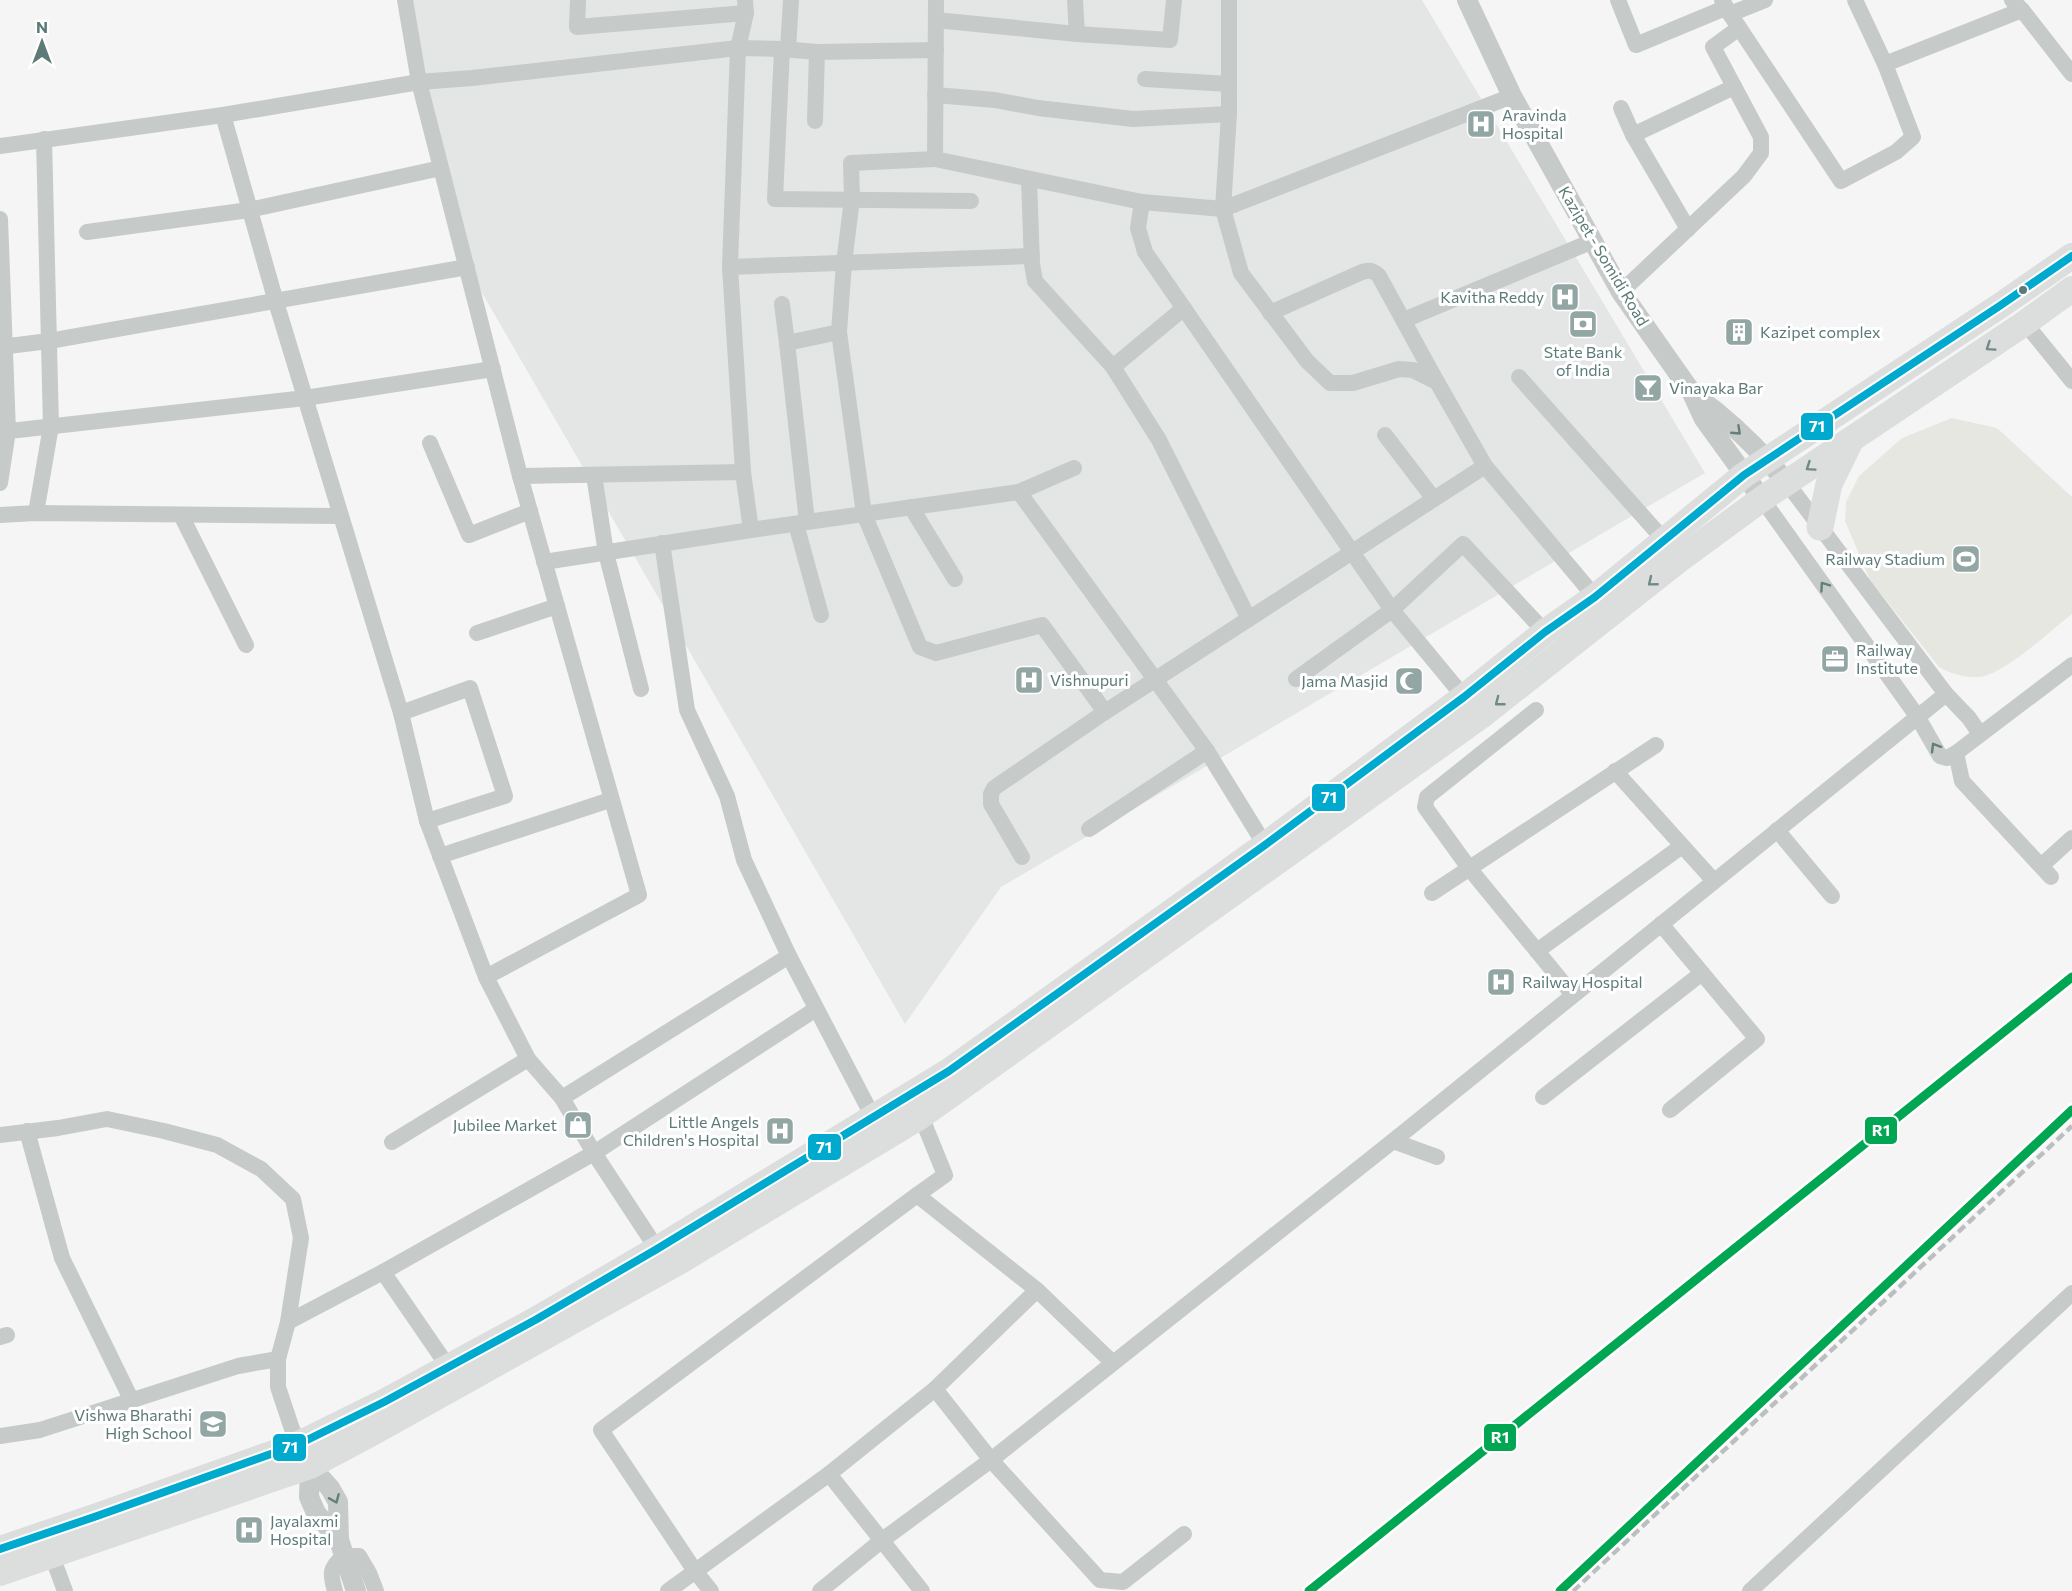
<svg xmlns="http://www.w3.org/2000/svg" width="2072" height="1591" viewBox="0 0 2072 1591" font-family="Commissioner,sans-serif">
<style>
.built{fill:#e4e6e5}
.pitch{fill:#e7e7e1}
.lines{fill:none;stroke-linecap:round;stroke-linejoin:round}
.minor{stroke:#c6cac9;stroke-width:16}
.tertiary{stroke:#c6cac9;stroke-width:20}
.primary{stroke:#dcdede;stroke-width:26}
.trunk{stroke:#dcdede;stroke-width:27}
.rail{stroke:#bbbfbf;stroke-width:4.5;stroke-dasharray:9 4.5;stroke-linecap:butt}
.bus-1-casing{stroke:#fff;stroke-width:12}
.bus-1{stroke:#00a9ce;stroke-width:8}
.rail-1-casing{stroke:#fff;stroke-width:14}
.rail-1{stroke:#00a651;stroke-width:9}
.oneway{stroke:#6f8a87}
.oneway2{stroke:#617f7c}
.bus-dot{fill:#5c7b78;stroke:#fff;stroke-width:2}
.labels{text-anchor:middle;stroke-width:6;stroke-linejoin:round;paint-order:stroke}
.poi-label{font-size:16px;fill:#5c7b78;stroke:#fff;text-anchor:start}
.street-label{font-size:16px;fill:#5c7b78;stroke:#fff}
.line-badge{stroke:#fff;stroke-width:2}
.badge-label{font-size:16px;text-anchor:middle;font-weight:bold;fill:#fff}
</style>
<rect width="100%" height="100%" fill="#f6f5f5"/>
<path class="built" d="M402 0H1422L1705 473 1001 887 905 1024 467 267Z"/>
<path class="pitch" d="M1952 418 1997 428 2072 497V614C2051 630 2004 675 1979 677 1964 678 1952 674 1939 667L1870 580 1845 521 1846 502 1859 476 1902 438Z"/>
<g class="lines">
<g class="minor">
<path d="M405 0 419 82 520 476 639 895 486 977 528 1059 562 1098 594 1153 657 1249"/>
<path d="M578 0 577 27 746 13"/>
<path d="M936 0 935 159 1142 202 1223 209 1512 96"/>
<path d="M1075 0 1077 34"/>
<path d="M1229 0V114L1223 209 1241 273 1307 361 1330 383H1353L1399 369 1413 370 1437 382 1485 466 1595 597"/>
<path d="M1618 0 1636 45 1725 8"/>
<path d="M1722 0 1730 14 1841 181 1896 152 1913 137 1885 64 1855 0"/>
<path d="M2012 0 2022 10 2072 74"/>
<path d="M1730 14 1765 0"/>
<path d="M936 20 1077 34 1170 40 1174 0"/>
<path d="M782 49 775 199 971 201"/>
<path d="M788 49 791 0"/>
<path d="M1885 64 2022 10"/>
<path d="M1145 79 1229 84"/>
<path d="M935 95 995 100 1038 108 1133 119 1229 114"/>
<path d="M1621 108 1633 135 1688 229"/>
<path d="M223 115 276 302 401 713 427 821 486 977"/>
<path d="M815 121 817 52"/>
<path d="M1633 135 1734 87"/>
<path d="M0 146 223 115 419 82 472 78 738 48 782 49 817 52 936 50"/>
<path d="M935 159 851 163 852 199 844 263 839 332 864 514 920 647 936 653 1042 625 1105 712"/>
<path d="M1029 179 1032 264 1035 281 1113 367 1159 440 1249 619"/>
<path d="M1142 202 1138 228 1145 252 1392 610 1464 697"/>
<path d="M0 219 8 431 0 483"/>
<path d="M87 232 249 210 441 168"/>
<path d="M730 267 738 48 746 13 745 0"/>
<path d="M1621 292 1744 176 1761 153V137L1713 47 1739 28"/>
<path d="M782 304 787 343"/>
<path d="M1270 313 1362 272C1370 270 1373 270 1379 276L1437 382"/>
<path d="M1404 320 1593 241"/>
<path d="M2025 323 2072 381"/>
<path d="M0 347 49 341 467 267"/>
<path d="M1113 367 1184 308"/>
<path d="M1519 377 1664 540"/>
<path d="M0 432 305 398 493 369"/>
<path d="M1385 435 1434 499"/>
<path d="M430 443 469 535 530 511"/>
<path d="M743 472 730 267 1032 256"/>
<path d="M594 475 606 553 641 689"/>
<path d="M520 476 743 472 751 530"/>
<path d="M1787 483 1946 694 1969 718 1980 734"/>
<path d="M1019 492 1207 751 1265 845"/>
<path d="M1762 499 1917 716 1940 756 1947 758 1956 753 2072 665"/>
<path d="M911 507 955 579"/>
<path d="M36 513 51 426 44 139"/>
<path d="M0 515 36 513 340 516"/>
<path d="M181 515 246 645"/>
<path d="M807 522 787 343 839 332"/>
<path d="M796 524 821 615"/>
<path d="M662 543 687 710 727 796 744 860 789 956 873 1117"/>
<path d="M544 562 751 530 1019 492 1074 468"/>
<path d="M477 633 557 606"/>
<path d="M1296 679 1392 610 1463 544 1545 632"/>
<path d="M1536 710 1427 797 1425 807 1469 868 1573 995"/>
<path d="M401 713 470 688 505 796 427 821"/>
<path d="M1956 753 1962 781 2051 877"/>
<path d="M1615 771 1714 881"/>
<path d="M1089 829 1207 751"/>
<path d="M1777 830 1832 896"/>
<path d="M440 856 610 800"/>
<path d="M1022 857 991 804V794L994 788 1105 712 1485 466"/>
<path d="M2041 866 2072 838"/>
<path d="M1432 893 1656 745"/>
<path d="M1661 924 1757 1039 1670 1110"/>
<path d="M1537 951 1682 846"/>
<path d="M1543 1097 1702 973"/>
<path d="M562 1098 789 956"/>
<path d="M27 1131 62 1258 131 1399"/>
<path d="M0 1135 58 1128 107 1119 164 1131 217 1145 261 1169 293 1199 301 1238 288 1322 278 1359V1387L292 1429 303 1452"/>
<path d="M1393 1141 1437 1157"/>
<path d="M392 1142 528 1059"/>
<path d="M917 1195 945 1175 921 1116"/>
<path d="M383 1272 449 1368"/>
<path d="M288 1322 383 1272 594 1153 816 1009"/>
<path d="M0 1337 7 1335"/>
<path d="M935 1389 991 1460 1100 1580 1123 1582 1184 1534"/>
<path d="M0 1436 40 1430 238 1366 278 1359"/>
<path d="M829 1474 922 1591"/>
<path d="M52 1556 65 1591"/>
<path d="M335 1591C330 1574 329 1568 344 1556H359L369 1573 376 1591"/>
<path d="M668 1591 829 1474 935 1389 1037 1290"/>
<path d="M711 1591 695 1571 601 1430 917 1195 1037 1290 1113 1363"/>
<path d="M820 1591 881 1541 991 1460 1393 1141 1946 694"/>
<path d="M1750 1591 2072 1293"/>
</g>
<g class="tertiary">
<path d="M1467 0 1512 96 1621 292 1692 393 1704 419 1762 499"/>
<path d="M1694 395C1728 419 1760 450 1787 483"/>
<path d="M310 1466 330 1488 338 1502 339 1540 356 1591"/>
<path d="M310 1466 309 1497 316 1513 339 1540"/>
</g>
<g class="primary">
<path d="M0 1549 97 1516 299 1444 384 1402 537 1319 657 1249 949 1071 1265 845 1464 697 1545 632 1595 597 1744 475 2001 305 2072 256"/>
<path d="M0 1573 310 1466 372 1433 677 1263 921 1116 1481 716 1680 559 1762 499 2025 323 2072 289"/>
</g>
<path class="trunk" d="M1820 527 1829 484 1850 441"/>
<g class="rail">
<path d="M1560 1591 2072 1110"/>
<path d="M1573 1591 2072 1126"/>
</g>
<g class="bus-1-casing">
<path id="bus-1" d="M0 1549 97 1516 299 1444 384 1402 537 1319 657 1249 949 1071 1265 845 1464 697 1545 632 1595 597 1744 475 2001 305 2072 256"/>
</g>
<use href="#bus-1" class="bus-1"/>
<g class="rail-1-casing">
<g id="rail-1">
<path d="M1309 1591 2072 977"/>
<path d="M1560 1591 2072 1110"/>
</g>
</g>
<use href="#rail-1" class="rail-1"/>
</g>
<defs><path id="oneway-chevron" d="M-2-3.5L2.5 0L-2 3.5" fill="none" stroke-width="1.6" stroke-linecap="round" stroke-linejoin="round" transform="scale(1.5)"/></defs>
<g class="oneway">
<use href="#oneway-chevron" transform="translate(1990 347) rotate(146)"/>
<use href="#oneway-chevron" transform="translate(1810 467) rotate(146)"/>
<use href="#oneway-chevron" transform="translate(1652 582) rotate(141)"/>
<use href="#oneway-chevron" transform="translate(1499 702) rotate(142)"/>
</g>
<g class="oneway2">
<use href="#oneway-chevron" transform="translate(1737 431) rotate(43)"/>
<use href="#oneway-chevron" transform="translate(1824 586) rotate(-125)"/>
<use href="#oneway-chevron" transform="translate(1935 747) rotate(-121)"/>
<use href="#oneway-chevron" transform="translate(335 1499) rotate(67)"/>
</g>
<defs>
<g id="hospital-square" transform="scale(1.5)"><rect x="-9" y="-9" width="18" height="18" rx="4" fill="#92a6a4" stroke="#fff"/><path d="M-5-5h3v3.5h4V-5h3V5h-3V1.5h-4V5h-3Z" fill="#fff"/></g>
<g id="bank-square" transform="scale(1.5)"><rect x="-9" y="-9" width="18" height="18" rx="4" fill="#92a6a4" stroke="#fff"/><path d="M-6-4H6V4H-6ZM0-2.3a2.3 2.3 0 1 0 0 4.6a2.3 2.3 0 1 0 0-4.6Z" fill="#fff"/></g>
<g id="building-square" transform="scale(1.5)"><rect x="-9" y="-9" width="18" height="18" rx="4" fill="#92a6a4" stroke="#fff"/><path d="M-4-6H4V6H1V3H-1V6H-4ZM-2.5-4.3h1.7v1.8h-1.7ZM.8-4.3h1.7v1.8H.8ZM-2.5-1h1.7V.8h-1.7ZM.8-1h1.7V.8H.8Z" fill="#fff"/></g>
<g id="bar-square" transform="scale(1.5)"><rect x="-9" y="-9" width="18" height="18" rx="4" fill="#92a6a4" stroke="#fff"/><path d="M-6-5H6L.8 .8V4.5H3.5V6h-7V4.5H-.8V.8Z" fill="#fff"/></g>
<g id="stadium-square" transform="scale(1.5)"><rect x="-9" y="-9" width="18" height="18" rx="4" fill="#92a6a4" stroke="#fff"/><path d="M0-5a6.5 5 0 1 0 0 10a6.5 5 0 1 0 0-10ZM-3.5-1.8h7v3.6h-7Z" fill="#fff"/></g>
<g id="office-square" transform="scale(1.5)"><rect x="-9" y="-9" width="18" height="18" rx="4" fill="#92a6a4" stroke="#fff"/><path d="M-6-3h4V-5.5h4V-3h4V5H-6ZM-1-4.5V-3h2v-1.5ZM-6 0V1H6V0Z" fill="#fff"/></g>
<g id="mosque-square" transform="scale(1.5)"><rect x="-9" y="-9" width="18" height="18" rx="4" fill="#92a6a4" stroke="#fff"/><path d="M3.5-4.9A6 6 0 1 0 3.5 4.9A5 5 0 1 1 3.5-4.9Z" fill="#fff"/></g>
<g id="shop-square" transform="scale(1.5)"><rect x="-9" y="-9" width="18" height="18" rx="4" fill="#92a6a4" stroke="#fff"/><path d="M-5-2.5h2.3a2.7 3.5 0 0 1 5.4 0H5L5.5 6h-11ZM-1.5-2.5h3a1.5 2.3 0 0 0-3 0Z" fill="#fff"/></g>
<g id="school-square" transform="scale(1.5)"><rect x="-9" y="-9" width="18" height="18" rx="4" fill="#92a6a4" stroke="#fff"/><path d="M0-5L7-2L0 1L-7-2ZM-4 1L0 2.5L4 1V4Q0 6-4 4Z" fill="#fff"/></g>
</defs>
<g fill-rule="evenodd">
<use href="#hospital-square" x="1481" y="124"/>
<use href="#hospital-square" x="1565" y="297"/>
<use href="#bank-square" x="1583" y="324"/>
<use href="#building-square" x="1739" y="332"/>
<use href="#bar-square" x="1648" y="388"/>
<use href="#stadium-square" x="1966" y="559"/>
<use href="#office-square" x="1835" y="659"/>
<use href="#hospital-square" x="1029" y="680"/>
<use href="#mosque-square" x="1409" y="681"/>
<use href="#hospital-square" x="1501" y="982"/>
<use href="#shop-square" x="578" y="1125"/>
<use href="#hospital-square" x="780" y="1131"/>
<use href="#school-square" x="213" y="1424"/>
<use href="#hospital-square" x="249" y="1530"/>
</g>
<circle class="bus-dot" cx="2023" cy="290" r="5"/>
<g class="labels">
<g class="poi-label">
<text x="1502" y="121">Aravinda<tspan x="1502" dy="18">Hospital</tspan></text>
<text x="1544" y="303" text-anchor="end">Kavitha Reddy</text>
<text x="1760" y="338">Kazipet complex</text>
<text x="1583" y="358" text-anchor="middle">State Bank<tspan x="1583" dy="18">of India</tspan></text>
<text x="1669" y="394">Vinayaka Bar</text>
<text x="1945" y="565" text-anchor="end">Railway Stadium</text>
<text x="1856" y="656">Railway<tspan x="1856" dy="18">Institute</tspan></text>
<text x="1050" y="686">Vishnupuri</text>
<text x="1388" y="687" text-anchor="end">Jama Masjid</text>
<text x="1522" y="988">Railway Hospital</text>
<text x="759" y="1128" text-anchor="end">Little Angels<tspan x="759" dy="18">Children's Hospital</tspan></text>
<text x="557" y="1131" text-anchor="end">Jubilee Market</text>
<text x="192" y="1421" text-anchor="end">Vishwa Bharathi<tspan x="192" dy="18">High School</tspan></text>
<text x="270" y="1527">Jayalaxmi<tspan x="270" dy="18">Hospital</tspan></text>
</g>
<g class="street-label">
<text transform="translate(1604 256) rotate(59)" y="6">Kazipet - Somidi Road</text>
</g>
</g>
<g class="line-badge">
<rect x="1800" y="412" width="34" height="29" rx="6" fill="#00a9ce"/>
<rect x="1311" y="783" width="35" height="29" rx="6" fill="#00a9ce"/>
<rect x="1864" y="1116" width="34" height="29" rx="6" fill="#00a651"/>
<rect x="807" y="1133" width="35" height="28" rx="6" fill="#00a9ce"/>
<rect x="1483" y="1423" width="34" height="29" rx="6" fill="#00a651"/>
<rect x="272" y="1433" width="35" height="29" rx="6" fill="#00a9ce"/>
</g>
<g class="badge-label">
<text x="1817" y="432">71</text>
<text x="1329" y="803">71</text>
<text x="1881" y="1136">R1</text>
<text x="824" y="1153">71</text>
<text x="1500" y="1443">R1</text>
<text x="290" y="1453">71</text>
</g>
<g transform="translate(42 42)" stroke="#ffffff" stroke-width="4.5" paint-order="stroke">
<path d="M0-4.5L10 22L0 15L-10 22Z" fill="#5c7b78"/>
<text y="-9" font-size="16" font-weight="bold" text-anchor="middle" fill="#5c7b78">N</text>
</g>
</svg>
